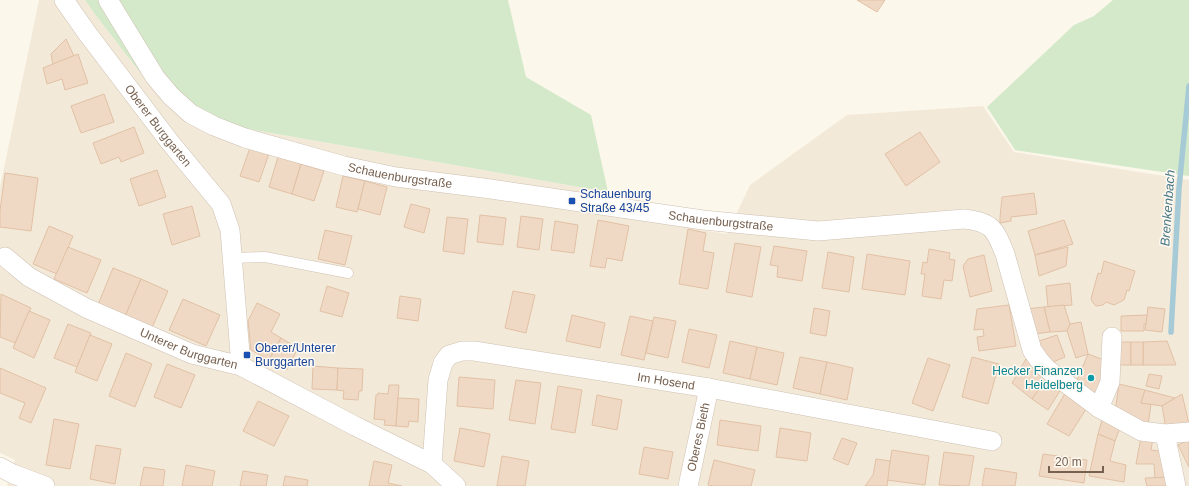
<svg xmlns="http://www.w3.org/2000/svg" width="1189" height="486" viewBox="0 0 1189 486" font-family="Arial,sans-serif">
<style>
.residential{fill:#f3e9d9}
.green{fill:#d3e9c9}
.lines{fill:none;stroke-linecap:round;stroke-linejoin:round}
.stream{stroke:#a6cad6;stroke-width:5.5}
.building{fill:#f0d9c4;stroke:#e1c1a5}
.service-casing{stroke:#cec0b1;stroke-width:11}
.minor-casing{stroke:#cec0b1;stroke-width:20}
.service{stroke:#fff;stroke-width:10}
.minor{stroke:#fff;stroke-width:19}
.transit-dot{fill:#1a4fb4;stroke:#fefaf1;stroke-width:1.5}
.culture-dot{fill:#0f9aa8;stroke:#fefaf1;stroke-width:1.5}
.labels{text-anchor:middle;stroke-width:3;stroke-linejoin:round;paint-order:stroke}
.street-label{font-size:12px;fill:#76604f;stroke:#fefaf1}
.transit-label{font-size:12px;fill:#164399;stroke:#fefaf1;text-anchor:start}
.culture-label{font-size:12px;fill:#0d838f;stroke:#fefaf1;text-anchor:end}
.water-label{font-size:13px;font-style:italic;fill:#497887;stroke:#fefaf1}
</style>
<rect width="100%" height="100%" fill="#fcf7eb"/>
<path class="residential" d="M39 0H85L94 13 159 97 186 118 608 192 599 213 727 234 750 185 847 115 983 106 1014 152 1189 180V486H7L15 460 0 453V187Z"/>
<g class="green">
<path d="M85 0H508L526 77 591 115 608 192 186 118 159 97 94 13Z"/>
<path d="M1113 0H1189V176L1015 150 987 107 1074 25 1094 16Z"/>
</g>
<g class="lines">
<path class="stream" d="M1171 332 1179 188 1189 86"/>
</g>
<g class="building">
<path d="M857 0H885L877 12Z"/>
<path d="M66 39 74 56 53 65 51 54Z"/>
<path d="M78 54 88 83 65 90 62 79 47 84 43 68Z"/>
<path d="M104 94 114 122 81 133 71 106Z"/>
<path d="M134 127 144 153 121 162 119 157 101 164 93 143Z"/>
<path d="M920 132 940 162 906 186 885 154Z"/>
<path d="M251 145 270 151 259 182 240 176Z"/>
<path d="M278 157 301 164 292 194 269 187Z"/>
<path d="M301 164 324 171 314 201 292 194Z"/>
<path d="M157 170 166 197 139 206 130 179Z"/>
<path d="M5 173 38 178 31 231 0 227V211Z"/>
<path d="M343 176 365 181 357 212 336 207Z"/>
<path d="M365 181 387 187 380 215 358 209Z"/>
<path d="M1034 193 1037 214 1011 217V221L1000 223V217L1002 197Z"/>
<path d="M411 204 430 209 424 233 404 227Z"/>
<path d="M192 206 200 236 172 245 163 214Z"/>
<path d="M480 215 506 218 503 245 477 242Z"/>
<path d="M521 216 543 219 539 250 517 247Z"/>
<path d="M447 217 468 219 464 254 443 251Z"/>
<path d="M598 220 629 226 622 261 607 258 605 268 590 266Z"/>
<path d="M1064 220 1073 244 1035 255 1028 231Z"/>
<path d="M555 221 578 225 574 253 551 250Z"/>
<path d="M49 226 73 236 57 274 33 264Z"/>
<path d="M688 229 706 233 703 251 714 253 708 289 679 284Z"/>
<path d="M325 230 352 236 345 265 318 259Z"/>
<path d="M735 243 761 247 752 297 726 292Z"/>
<path d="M774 246 807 251 802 281 777 277 778 266 770 265Z"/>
<path d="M68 247 101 260 87 293 54 279Z"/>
<path d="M1068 247 1066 266 1039 276 1035 255Z"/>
<path d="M929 249 950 253 949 259 955 260 952 281 944 280 941 299 922 296 925 274H921L923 262 927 263Z"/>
<path d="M828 252 854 257 849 292 822 288Z"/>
<path d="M867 254 910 261 905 295 862 289Z"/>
<path d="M984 255 992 291 970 297 963 266 968 259Z"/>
<path d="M1104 261 1135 271 1129 291 1127 290 1124 300 1114 305 1106 302 1103 305 1096 306 1093 303 1091 299 1098 273 1101 274Z"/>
<path d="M113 268 141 279 124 319 97 307Z"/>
<path d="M141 279 168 291 151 330 124 319Z"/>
<path d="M1070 283 1072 305 1048 307 1046 286Z"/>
<path d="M327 286 349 293 342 317 320 311Z"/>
<path d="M513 291 535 295 526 333 505 328Z"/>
<path d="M1 294 31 308 15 343 0 337Z"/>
<path d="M400 296 421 299 418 321 397 318Z"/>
<path d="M183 299 220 315 206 346 169 330Z"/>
<path d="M257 303 280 314 271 332 281 338 269 360 251 350 248 321Z"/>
<path d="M1009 305 1016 346 979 351 977 337 984 336 983 329 974 330 977 309Z"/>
<path d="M1064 305 1070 324 1067 331 1050 332 1044 307Z"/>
<path d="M1044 307 1050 332 1033 334 1026 309Z"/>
<path d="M1148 307 1165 309 1162 332 1145 330Z"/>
<path d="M814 308 830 311 826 336 810 333Z"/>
<path d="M29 311 50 320 34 358 13 348Z"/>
<path d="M572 315 605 323 600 348 566 341Z"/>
<path d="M1147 315 1146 324H1144V331H1121V316Z"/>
<path d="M630 316 653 321 644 360 621 355Z"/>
<path d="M654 317 676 321 668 358 646 353Z"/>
<path d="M1081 322 1088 354 1076 358 1067 331 1070 324Z"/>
<path d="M68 324 91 333 77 367 54 358Z"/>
<path d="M689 329 717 335 709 368 682 362Z"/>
<path d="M90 335 112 344 97 381 75 372Z"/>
<path d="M1057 335 1065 357 1053 362 1045 357 1039 341Z"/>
<path d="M281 338 298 348 287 370 269 360Z"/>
<path d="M730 341 757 347 750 379 723 373Z"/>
<path d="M1167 341 1176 365H1143V342Z"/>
<path d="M1115 342H1131V365H1116Z"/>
<rect x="1131" y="342" width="12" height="23"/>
<path d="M757 347 784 353 777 385 750 379Z"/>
<path d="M126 353 152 364 135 407 109 396Z"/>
<path d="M1088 354 1107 361 1096 393 1075 385Z"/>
<path d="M800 357 827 362 820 394 793 388Z"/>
<path d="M972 357 999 364 988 404 962 397Z"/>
<path d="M928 358 950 365 933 411 912 403Z"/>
<path d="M1026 359 1048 376 1032 399 1012 383Z"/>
<path d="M827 362 853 368 847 400 820 394Z"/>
<path d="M167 364 195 375 181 408 154 397Z"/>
<path d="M313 366 338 368 337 390 312 389Z"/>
<path d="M0 368 46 388 31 423 19 418 25 403 0 393Z"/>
<path d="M338 368 363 369 362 391H359L358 400 343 399 344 391 337 390Z"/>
<path d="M1149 374 1162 376 1159 389 1146 386Z"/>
<path d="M1048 376 1063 386 1048 410 1032 399Z"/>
<path d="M459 377 495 380 493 409 457 406Z"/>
<path d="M516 380 541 383 535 424 509 420Z"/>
<path d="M1119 384 1145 390 1141 403 1151 404 1148 426 1115 412Z"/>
<path d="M389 385H399L396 426 384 425 385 420 374 419 376 395H378V393L388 394Z"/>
<path d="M558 386 582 390 575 433 551 429Z"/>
<path d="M1067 390 1088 406 1069 436 1047 424Z"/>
<path d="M1145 390 1175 398 1162 406 1141 403Z"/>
<path d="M1182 394 1189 424 1166 429 1162 406Z"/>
<path d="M597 395 622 400 617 430 592 425Z"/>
<path d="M398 398 419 399 418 422 409 421 408 427 396 426Z"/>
<path d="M258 401 289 416 274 446 243 431Z"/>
<path d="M1103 417 1121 425 1115 441 1098 434Z"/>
<path d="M54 419 79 424 70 469 46 465Z"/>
<path d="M720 420 761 426 758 451 717 445Z"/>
<path d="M460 428 490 434 484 467 454 461Z"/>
<path d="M780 428 811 433 807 461 776 457Z"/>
<path d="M1098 434 1115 441 1110 461 1126 465 1124 482 1089 476Z"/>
<path d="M1141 437 1153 438 1151 450 1165 452 1170 477 1155 478 1154 464H1136Z"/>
<path d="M842 438 857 443 848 465 833 459Z"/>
<path d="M1189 440V467L1178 445Z"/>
<path d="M96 445 121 449 115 484 90 479Z"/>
<path d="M644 447 673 452 668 479 639 474Z"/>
<path d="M892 450 929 456 925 485 887 480Z"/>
<path d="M944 452 974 456 969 486 939 485Z"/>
<path d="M1043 454 1087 460 1084 483 1039 476Z"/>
<path d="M502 456 529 461 525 486H497Z"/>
<path d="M876 459 890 461 887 486H865L873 475Z"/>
<path d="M714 460 755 470 751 486H714L708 485Z"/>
<path d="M374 461 392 465 388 483 402 486H369Z"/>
<path d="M186 465 215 471 212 486H182Z"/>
<path d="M144 467 165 470 163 486H140Z"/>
<path d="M985 468 1017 473 1015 486H982Z"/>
<path d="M243 471 268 475 266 486H240Z"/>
<path d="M285 476 308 480 307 486H283Z"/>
<path d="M1170 477 1172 486H1147L1145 478Z"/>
</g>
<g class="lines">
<g class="service-casing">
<path id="service" d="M232 258 265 257 348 273"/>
</g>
<g class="minor-casing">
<g id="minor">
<path id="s1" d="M64 0 87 33 169 141 221 204 230 230 241 366"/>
<path id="s2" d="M108 0 155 77 171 96 191 114 214 126 245 138 344 166 396 177 491 189 703 220 818 231 964 219C992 222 995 229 1005 254L1032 350 1039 360 1047 369 1099 408 1141 431 1165 434 1189 432"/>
<path id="s3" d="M5 257 29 277 86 308 192 354 241 366 355 426 432 464 456 486"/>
<path d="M1099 408 1110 382 1112 337"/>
<path d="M1165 434 1176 486"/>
<path id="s4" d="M432 464 438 380 443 363 449 355 462 351H474L709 388 992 441"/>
<path d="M0 467 13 474 45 486"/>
<path id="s5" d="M688 486 709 388"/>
</g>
</g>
<use href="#service" class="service"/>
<use href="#minor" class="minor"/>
</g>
<g class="transit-dot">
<rect x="568" y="197" width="8" height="8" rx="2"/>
<rect x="243" y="351" width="8" height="8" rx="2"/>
</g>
<circle class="culture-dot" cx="1091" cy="378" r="4"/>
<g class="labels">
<g class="street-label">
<text dy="4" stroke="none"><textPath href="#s1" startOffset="157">Oberer Burggarten</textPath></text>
<text dy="4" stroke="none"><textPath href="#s2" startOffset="361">Schauenburgstraße</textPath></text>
<text dy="4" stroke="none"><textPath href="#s2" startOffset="685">Schauenburgstraße</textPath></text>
<text dy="4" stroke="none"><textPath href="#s3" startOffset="207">Unterer Burggarten</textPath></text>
<text dy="4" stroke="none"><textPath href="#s4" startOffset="332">Im Hosend</textPath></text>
<text dy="4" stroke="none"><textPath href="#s5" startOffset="50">Oberes Bieth</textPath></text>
</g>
<g class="transit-label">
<text x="580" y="198">Schauenburg<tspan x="580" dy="14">Straße 43/45</tspan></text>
<text x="255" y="352">Oberer/Unterer<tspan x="255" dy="14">Burggarten</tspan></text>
</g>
<g class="culture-label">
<text x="1083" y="375">Hecker Finanzen<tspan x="1083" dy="14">Heidelberg</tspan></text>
</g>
<g class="water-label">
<text transform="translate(1167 208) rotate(-86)" y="5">Brenkenbach</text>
</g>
</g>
<path d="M1049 466v6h54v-6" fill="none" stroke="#76604f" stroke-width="2"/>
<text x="1055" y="466" font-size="12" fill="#76604f" stroke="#fefaf1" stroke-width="3" paint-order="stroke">20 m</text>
</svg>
